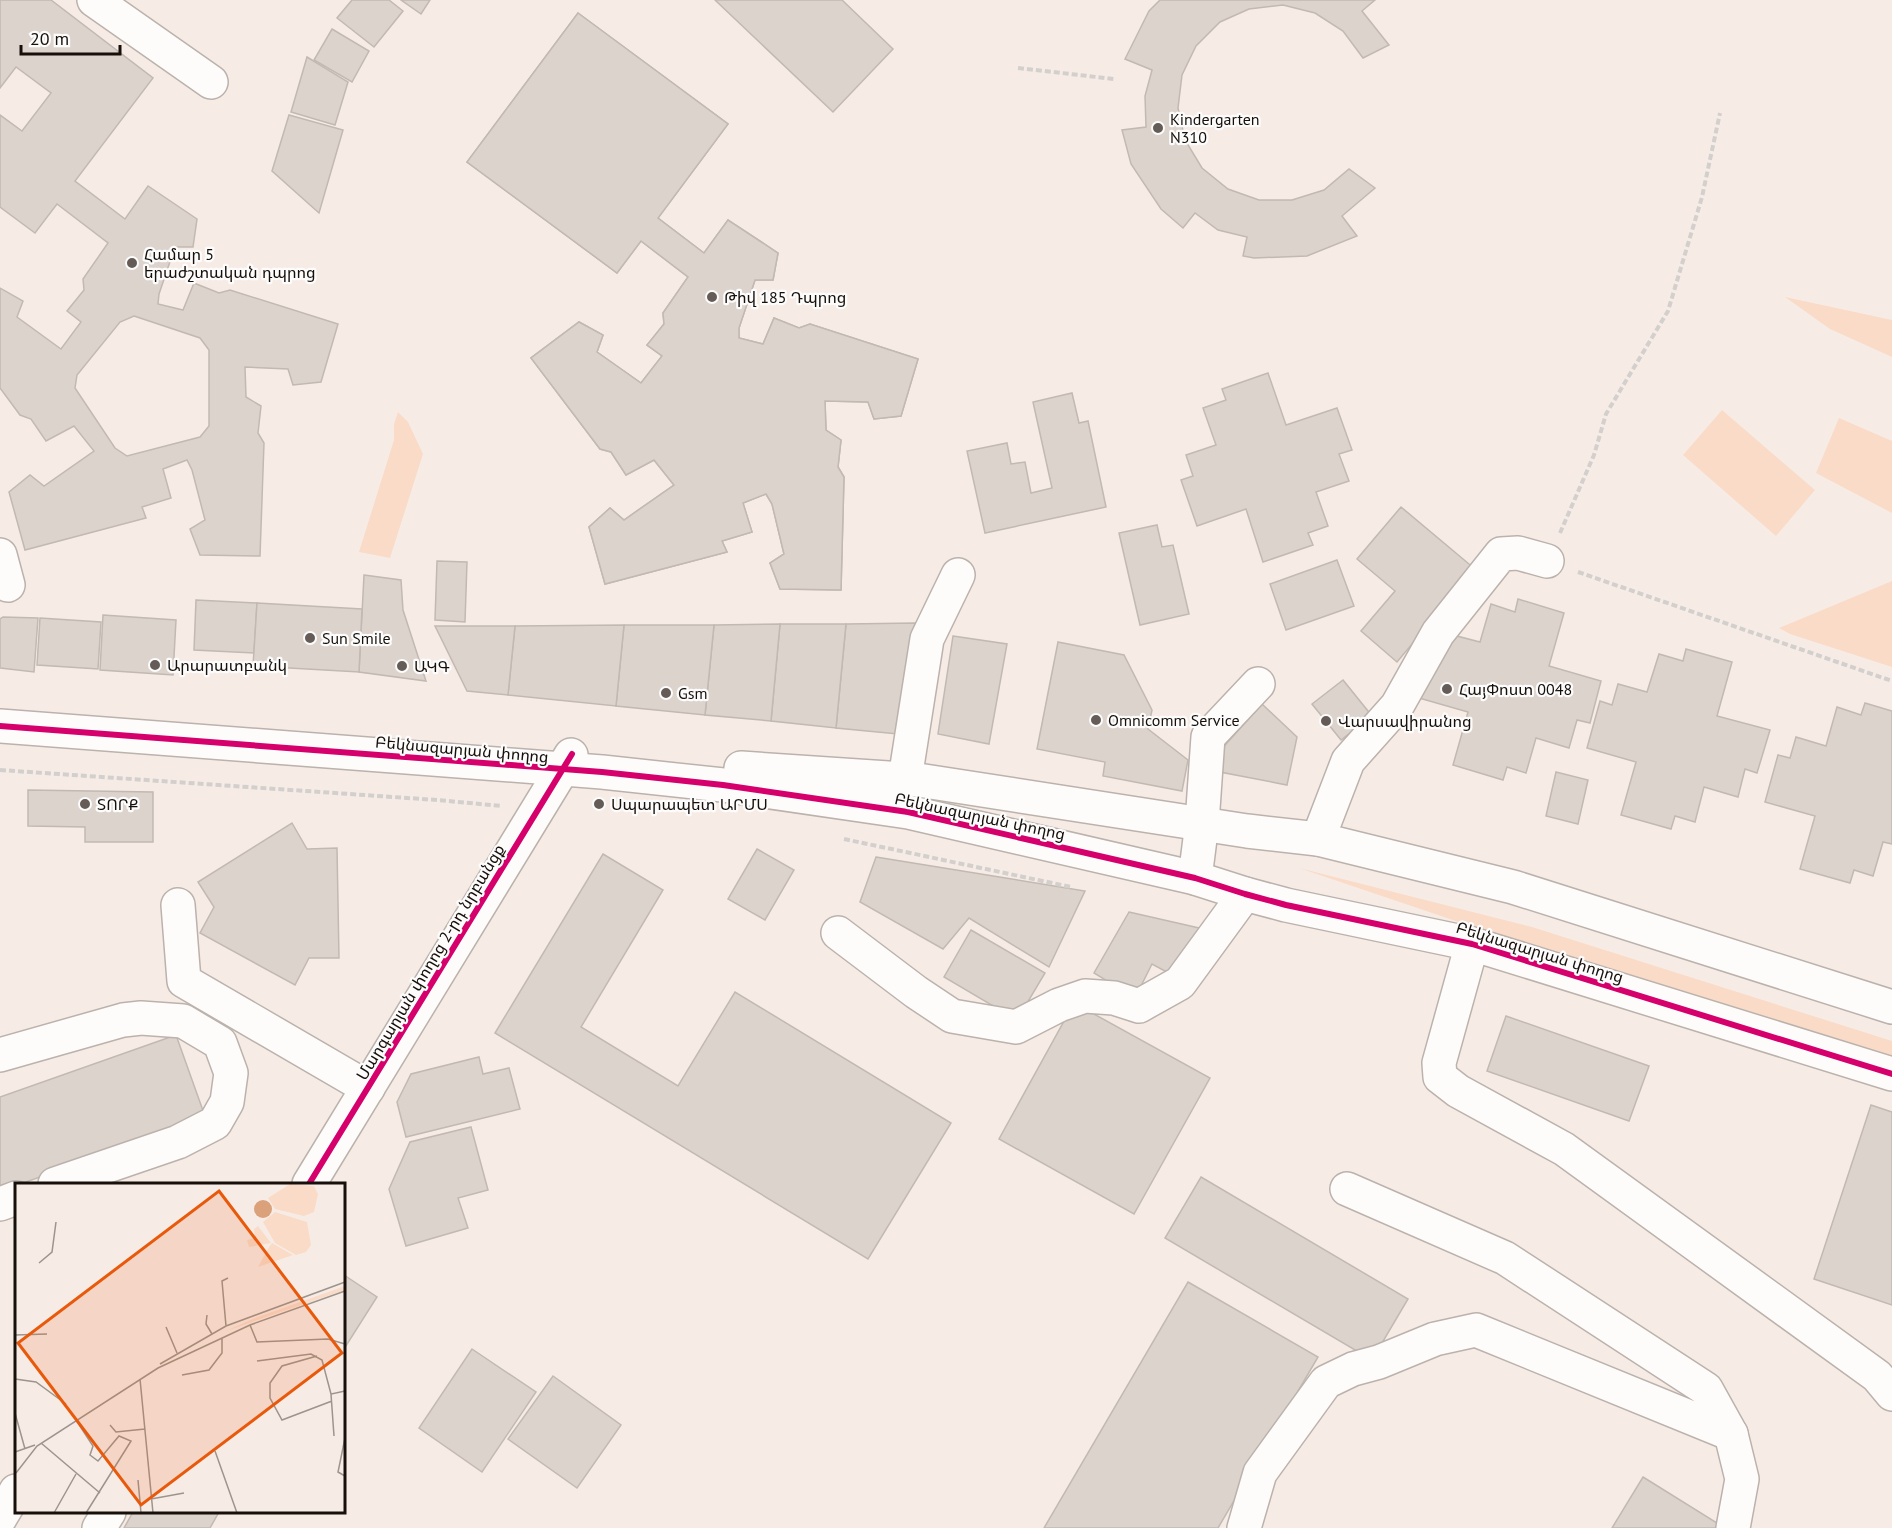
<svg xmlns="http://www.w3.org/2000/svg" width="1892" height="1528" viewBox="0 0 1892 1528" font-family="'PT Sans','Noto Sans Armenian',sans-serif">
<style>
.green{fill:#f9dbc8}
.building{fill:#dcd3cd;stroke:#c2b9b3;stroke-width:1.5;fill-rule:evenodd}
.lines{fill:none;stroke-linecap:round;stroke-linejoin:round}
.minor-casing{stroke:#bbb2ac;stroke-width:36}
.path{stroke:#d2cfcd;stroke-width:4;stroke-dasharray:6 3;stroke-linecap:butt}
.minor{stroke:#fefcfb;stroke-width:33}
.cycleway-casing{stroke:#fcfcfc;stroke-width:10}
.cycleway{stroke:#d6006c;stroke-width:6}
.poi-dot{fill:#655c57;stroke:#fcfcfc;stroke-width:2}
.labels{text-anchor:middle;stroke-width:4.5;stroke-linejoin:round;paint-order:stroke}
.poi-label{font-size:16px;fill:#170f0a;stroke:#fcfcfc;text-anchor:start}
.street-label{font-size:16px;fill:#170f0a;stroke:#fcfcfc}
.inset-road{fill:none;stroke:#9d948d;stroke-width:1.5}
.view{fill:#e8590c;fill-opacity:0.15;stroke:#e8590c;stroke-width:3}
.inset-edge{fill:none;stroke:#170f0a;stroke-width:3}
</style>
<rect width="100%" height="100%" fill="#f7ece5"/>
<g class="green">
<path d="M1785 297 1892 320V357L1830 329Z"/>
<path d="M1722 410 1815 490 1776 536 1683 455Z"/>
<path d="M398 412 408 422 423 454 390 558 359 552 394 440V424Z"/>
<path d="M1839 418 1892 441V513L1816 473Z"/>
<path d="M1892 581V667L1790 634 1779 628Z"/>
<path d="M1299 868 1532 927 1892 1041V1063L1530 946Z"/>
</g>
<g class="building">
<path d="M0 0H51L153 78 75 181 125 219 148 186 197 219 193 247H175L159 294 158 304 183 310 194 283 219 293 230 290 338 324 321 382 293 385 288 369 245 367 246 397 261 406 258 433 264 443 260 556 200 555 190 529 205 520 192 470 187 460 163 469 171 498 142 507 146 518 25 550 9 492 30 475 44 486 94 451 74 426 46 441 31 419 20 415 0 388V288L23 301 17 317 61 349 81 322 67 311 84 290 83 279 108 243 57 204 35 233 0 207V115L22 131 51 93 16 67 0 88ZM134 316 200 338 209 350V426L200 437 127 456 115 448 75 388 77 375 120 322Z"/>
<path d="M352 0H389L403 11 374 47 337 18Z"/>
<path d="M401 0H430L421 14Z"/>
<path d="M715 0H842L893 49 833 112Z"/>
<path d="M1160 0H1375L1362 11 1389 45 1363 58 1343 31 1315 13 1283 5 1249 9 1220 22 1196 46 1182 75 1178 108 1185 140 1202 168 1228 189 1259 200H1292L1324 190 1349 169 1375 188 1342 216 1357 236 1307 256 1254 258 1243 256 1247 237 1218 230 1195 213 1183 228 1161 209 1131 164 1122 130 1146 127 1145 96 1152 70 1125 59 1149 11Z"/>
<path d="M578 13 728 124 658 218 704 253 728 220 778 253 773 280H755L739 328V338L763 344 774 318 799 328 810 324 918 359 901 416 874 419 868 402 825 401 826 430 841 440 838 467 844 477 841 590 780 589 770 563 784 554 772 504 766 494 743 503 752 532 722 541 727 552 605 584 589 527 610 508 624 520 674 485 654 460 626 475 611 452 600 449 531 358 579 322 603 335 597 352 641 383 662 356 647 345 664 324 663 313 688 277 641 241 617 273 467 162ZM593 113 628 139 599 177 564 151ZM731 347 796 370 806 381V458L797 469 723 488 711 480 671 420 673 407 717 353Z"/>
<path d="M578 13 728 124 658 218 704 253 728 220 778 253 773 280H755L739 328V338L763 344 774 318 799 328 810 324 918 359 901 416 874 419 868 402 825 401 826 430 841 440 838 467 844 477 841 590 780 589 770 563 784 554 772 504 766 494 743 503 752 532 722 541 727 552 605 584 589 527 610 508 624 520 674 485 654 460 626 475 611 452 600 449 531 358 579 322 603 335 597 352 641 383 662 356 647 345 664 324 663 313 688 277 641 241 617 273 467 162Z"/>
<path d="M332 29 369 51 352 82 314 60Z"/>
<path d="M307 57 348 82 335 125 291 112Z"/>
<path d="M289 115 343 130 319 213 272 171Z"/>
<path d="M1268 373 1286 425 1337 408 1352 450 1339 454 1349 481 1316 492 1328 526 1308 533 1313 545 1263 562 1246 509 1197 526 1181 480 1193 476 1186 455 1216 445 1203 408 1226 400 1222 389Z"/>
<path d="M1072 393 1079 423 1088 421 1106 507 985 533 967 451 1007 443 1011 464 1025 462 1031 493 1052 488 1033 402Z"/>
<path d="M1401 507 1475 569 1397 662 1361 631 1395 591 1357 559Z"/>
<path d="M1157 525 1162 547 1173 545 1189 614 1140 625 1119 533Z"/>
<path d="M1337 560 1354 606 1286 630 1270 584Z"/>
<path d="M437 561 467 562 465 622 435 620Z"/>
<path d="M364 575 401 580 403 610 426 681 359 672Z"/>
<path d="M1518 599 1564 613 1549 666 1601 681 1590 723 1577 720 1569 748 1536 738 1526 773 1507 767 1503 780 1453 765 1468 712 1419 698 1449 634 1480 642 1491 604 1515 612Z"/>
<path d="M196 600 257 603 254 653 194 650Z"/>
<path d="M257 603 362 609 359 672 253 666Z"/>
<path d="M103 615 176 620 173 675 100 670Z"/>
<path d="M3 617 38 618 34 672 0 668V619Z"/>
<path d="M40 618 101 622 98 669 37 665Z"/>
<path d="M915 623 898 734 836 728 846 624Z"/>
<path d="M780 624H846L836 728 771 721Z"/>
<path d="M780 624 771 721 705 715 714 625Z"/>
<path d="M624 625H714L705 715 616 706Z"/>
<path d="M624 625 616 706 508 695 515 626Z"/>
<path d="M435 626H515L508 695 467 691Z"/>
<path d="M953 636 1007 644 989 744 938 734Z"/>
<path d="M1058 642 1124 655 1152 710 1148 729 1188 760 1182 791 1103 776 1105 762 1037 749Z"/>
<path d="M1686 649 1732 662 1717 716 1770 730 1757 773 1745 769 1738 797 1704 787 1695 822 1675 816 1671 829 1621 815 1636 762 1587 748 1600 701 1612 705 1618 684 1647 692 1659 654 1683 661Z"/>
<path d="M1343 680 1372 716 1341 740 1312 704Z"/>
<path d="M1865 703 1892 711V844L1883 842 1873 876 1854 870 1850 883 1800 869 1815 816 1765 802 1778 755 1790 758 1796 737 1826 746 1837 707 1861 715Z"/>
<path d="M1262 704 1297 737 1287 785 1220 772 1218 753Z"/>
<path d="M1556 772 1588 780 1578 824 1546 816Z"/>
<path d="M28 790 153 792V842H85V827L28 826Z"/>
<path d="M292 823 307 849 337 848 339 958H309L295 985 200 933 214 907 198 882Z"/>
<path d="M757 849 794 870 765 920 728 899Z"/>
<path d="M603 854 663 890 581 1027 678 1086 735 992 951 1123 868 1259 495 1033Z"/>
<path d="M876 857 1085 891 1049 967 969 918 943 949 860 902Z"/>
<path d="M1129 912 1208 930 1176 977 1152 964 1135 998 1094 973Z"/>
<path d="M971 930 1045 973 1017 1020 944 977Z"/>
<path d="M1074 1003 1210 1078 1134 1214 999 1139Z"/>
<path d="M1506 1016 1649 1066 1629 1121 1487 1071Z"/>
<path d="M176 1035 206 1119 0 1191V1097Z"/>
<path d="M479 1057 483 1074 509 1068 520 1109 406 1137 397 1102 411 1074Z"/>
<path d="M1871 1105 1892 1112V1305L1814 1279Z"/>
<path d="M471 1127 488 1190 458 1198 468 1228 406 1246 389 1189 410 1142Z"/>
<path d="M1201 1177 1408 1299 1372 1360 1165 1238Z"/>
<path d="M344 1275 377 1297 344 1349Z"/>
<path d="M1188 1282 1318 1357 1218 1528H1044Z"/>
<path d="M472 1349 536 1392 482 1472 419 1428Z"/>
<path d="M553 1376 621 1425 577 1488 508 1439Z"/>
<path d="M1643 1477 1725 1528H1612Z"/>
<path d="M133 1512H219L210 1528H124Z"/>
</g>
<g class="lines">
<g class="minor-casing">
<g id="minor">
<path d="M94 0 211 82"/>
<path d="M0 555 8 585"/>
<path d="M0 726 602 772 723 785 908 812 1195 878 1245 894 1286 905 1472 944 1892 1074"/>
<path d="M741 768 918 780 1247 831 1318 839 1513 887 1892 1007"/>
<path d="M905 779 927 639 958 575"/>
<path d="M1318 839 1348 761 1397 706 1438 633 1501 554 1518 553 1547 561"/>
<path d="M1195 878 1202 823 1208 737 1258 684"/>
<path d="M178 905 184 981 368 1088"/>
<path d="M838 933 916 992 952 1016 1016 1027 1059 1005 1085 996 1114 998 1139 1006 1180 983 1245 894"/>
<path d="M1472 944 1439 1063 1440 1077 1458 1091 1564 1149 1877 1376 1892 1394"/>
<path d="M0 1055 123 1020 141 1018 183 1021 220 1043 231 1073 227 1102 215 1123 178 1142 55 1184"/>
<path d="M309 1184 571 755"/>
<path d="M1347 1189 1505 1258 1706 1389 1731 1434 1742 1479 1733 1528"/>
<path d="M0 1204 16 1198"/>
<path d="M0 1518 16 1491"/>
<path d="M99 1528 109 1512"/>
<path d="M1244 1528 1260 1473 1326 1382 1353 1369 1379 1362 1435 1339 1476 1330 1731 1434"/>
</g>
</g>
<g class="path">
<path d="M1018 68 1114 79"/>
<path d="M1560 533 1594 455 1606 414 1668 311 1702 197 1720 113"/>
<path d="M1578 572 1892 681"/>
<path d="M0 770 437 800 502 806"/>
<path d="M844 839 1071 887"/>
</g>
<use href="#minor" class="minor"/>
<g class="cycleway-casing">
<g id="cycleway">
<path d="M0 726 602 772 723 785 908 812 1195 878 1245 894 1286 905 1472 944 1892 1074"/>
<path d="M309 1184 572 754"/>
</g>
</g>
<use href="#cycleway" class="cycleway"/>
</g>
<g class="poi-dot">
<circle cx="1158" cy="128" r="6"/>
<circle cx="132" cy="263" r="6"/>
<circle cx="712" cy="297" r="6"/>
<circle cx="310" cy="638" r="6"/>
<circle cx="155" cy="665" r="6"/>
<circle cx="402" cy="666" r="6"/>
<circle cx="1447" cy="689" r="6"/>
<circle cx="666" cy="693" r="6"/>
<circle cx="1096" cy="720" r="6"/>
<circle cx="1326" cy="721" r="6"/>
<circle cx="85" cy="804" r="6"/>
<circle cx="599" cy="804" r="6"/>
</g>
<g class="labels">
<g class="poi-label">
<text x="1170" y="125">Kindergarten<tspan x="1170" dy="18">N310</tspan></text>
<text x="144" y="260">Համար 5<tspan x="144" dy="18">երաժշտական դպրոց</tspan></text>
<text x="724" y="303">Թիվ 185 Դպրոց</text>
<text x="322" y="644">Sun Smile</text>
<text x="167" y="671">Արարատբանկ</text>
<text x="414" y="672">ԱԿԳ</text>
<text x="1459" y="695">ՀայՓոստ 0048</text>
<text x="678" y="699">Gsm</text>
<text x="1108" y="726">Omnicomm Service</text>
<text x="1338" y="727">Վարսավիրանոց</text>
<text x="97" y="810">ՏՈՐՔ</text>
<text x="611" y="810">Սպարապետ ԱՐՄՍ</text>
</g>
<g class="street-label">
<text transform="translate(462 749) rotate(5)" y="6">Բեկնազարյան փողոց</text>
<text transform="translate(980 816) rotate(12)" y="6">Բեկնազարյան փողոց</text>
<text transform="translate(1540 952) rotate(17)" y="6">Բեկնազարյան փողոց</text>
<text transform="translate(430 962) rotate(-59)" y="6">Մարգարյան փողոց 2-րդ նրբանցք</text>
</g>
</g>
<g transform="translate(15 1183)">
<rect width="330" height="330" fill="#f7ece5"/>
<path d="M275 1 299 3 303 11 299 29 289 33 260 26 253 15ZM260 29 292 39 296 62 291 69 281 72 260 60 248 39ZM243 43 256 60 234 64 232 57 240 55 239 46ZM257 60 278 72 243 84 254 64ZM330 103V107L211 148 240 135Z" fill="#f9dbc8"/>
<path d="M239 26a9 9 0 1 1 18 0a9 9 0 1 1-18 0Z" fill="#daa17a"/>
<path class="inset-road" d="M24 80 37 69 41 39M192 132 191 141 197 151M235 142 242 159 313 156 330 161M211 143 207 98 213 95M151 144 162 170M0 152 32 151M302 173 267 183 255 200V215L267 237 317 218M242 178 296 171 307 177 316 211M145 181 211 143 330 99M167 192 194 187 207 170V155M0 196 21 199 51 221M125 196 138 330M0 230 10 266M61 237 78 263 75 272 83 278 104 253 116 258 71 330M95 242 101 249 130 246M319 253 316 211 330 208M330 255 323 289 330 293M26 260 85 310M200 268 222 330M0 269 20 262M1 290 22 263 143 185 235 142 330 108M123 297 126 330M136 316 169 310M39 330 61 291"/>
<path class="view" d="M204 8 327 170 126 322 3 160Z"/>
<rect width="330" height="330" class="inset-edge"/>
</g>
<path d="M21 45v9h99v-9" fill="none" stroke="#170f0a" stroke-width="3"/>
<text x="30" y="45" font-size="18" fill="#170f0a" stroke="#fcfcfc" stroke-width="4.5" paint-order="stroke">20 m</text>
</svg>
